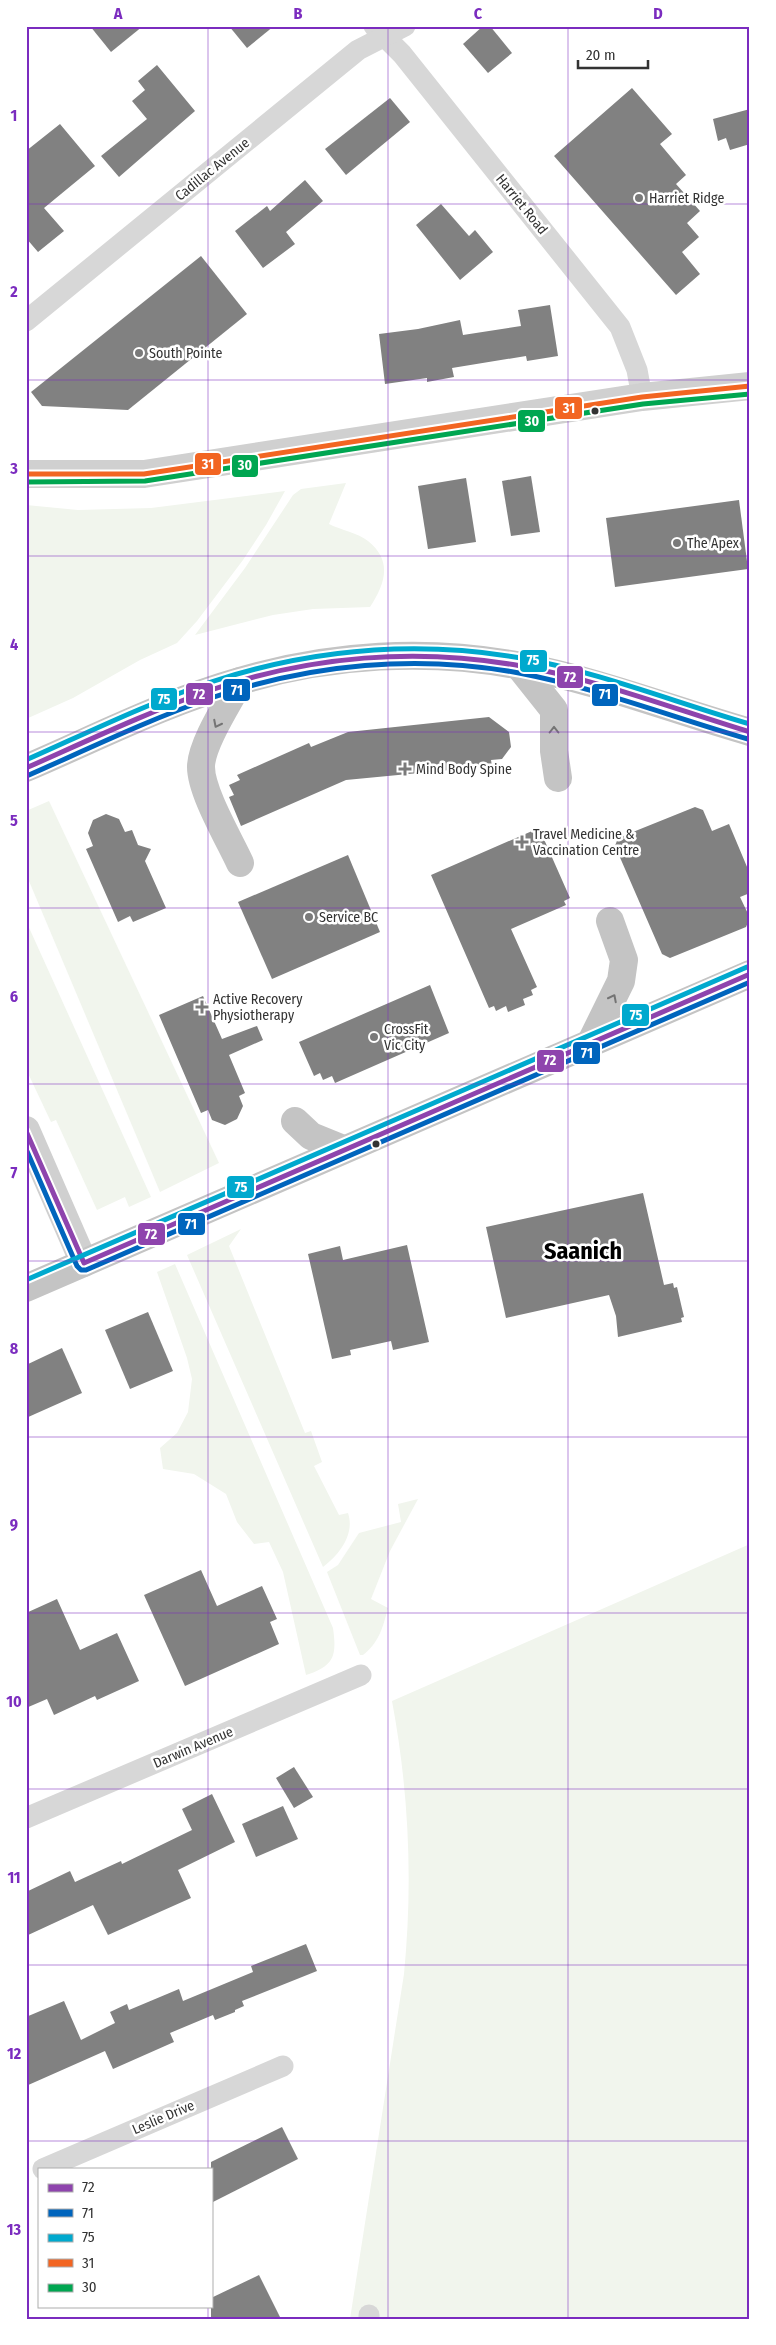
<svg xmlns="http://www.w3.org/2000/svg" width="776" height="2345" viewBox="0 0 776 2345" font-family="'Fira Sans Condensed',sans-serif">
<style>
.green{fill:#f1f5ed}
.building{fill:#818181}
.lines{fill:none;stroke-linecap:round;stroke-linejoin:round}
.street{stroke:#d7d7d7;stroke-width:21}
.secondary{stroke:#d0d0d0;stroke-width:28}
.highway{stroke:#c4c4c4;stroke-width:28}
.bus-1-casing{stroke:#fff;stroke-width:9}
.bus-2-casing{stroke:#fff;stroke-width:9}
.bus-3-casing{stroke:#fff;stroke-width:9}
.bus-4-casing{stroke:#fff;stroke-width:9}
.bus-5-casing{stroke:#fff;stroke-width:9}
.bus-1{stroke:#8e44ad;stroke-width:5}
.bus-2{stroke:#0065bd;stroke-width:5}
.bus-3{stroke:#00a9ce;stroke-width:5}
.bus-4{stroke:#f26522;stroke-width:5}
.bus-5{stroke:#00a651;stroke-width:5}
.oneway{stroke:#747474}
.grid{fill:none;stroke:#7b2cbf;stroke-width:1;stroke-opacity:0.55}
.poi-dot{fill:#7a7a7a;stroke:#fff;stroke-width:2}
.bus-dot{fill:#333;stroke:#fff;stroke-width:2}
.labels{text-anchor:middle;stroke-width:5;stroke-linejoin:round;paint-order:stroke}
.street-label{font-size:14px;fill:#333;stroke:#fff}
.poi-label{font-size:14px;fill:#333;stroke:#fff;text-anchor:start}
.town-label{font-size:24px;font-weight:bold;fill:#000;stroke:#fff}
.line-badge{stroke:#fff;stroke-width:2}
.badge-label{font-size:14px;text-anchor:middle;font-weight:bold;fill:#fff}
.neatline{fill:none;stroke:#7b2cbf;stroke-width:2}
.grid-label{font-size:16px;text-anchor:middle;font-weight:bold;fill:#7b2cbf}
</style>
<rect width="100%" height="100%" fill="#fff"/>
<g class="green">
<path d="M346 483 329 524C341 530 358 533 368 541 393 561 385 584 370 607L313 609 273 615 195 635 245 568 293 495 301 489Z"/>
<path d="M285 491 266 525 243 560 197 621 177 643 140 660 73 698 26 719V505L78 510 151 508Z"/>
<path d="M49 801 219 1163 160 1192 26 874V811Z"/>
<path d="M26 921 151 1197 129 1207 125 1197 97 1210 56 1120 51 1122 26 1069Z"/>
<path d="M241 1229 229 1246 305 1433 311 1431 322 1462 314 1466 339 1515 348 1513C355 1534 340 1554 323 1567L187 1255Z"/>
<path d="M175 1264 333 1628C337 1656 334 1666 306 1675L283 1572 269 1542 254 1544 237 1522 226 1494 194 1474 163 1469 160 1448 177 1433 188 1412 192 1379 187 1358 157 1272Z"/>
<path d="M418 1499 390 1551 371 1599 388 1608C383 1627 379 1643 363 1655H360L327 1572 338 1565 359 1533 401 1522 398 1504Z"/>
<path d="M750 1544V2319H350L404 1974C413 1882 409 1792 392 1701Z"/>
</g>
<g class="building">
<path d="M90 26H143L111 52Z"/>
<path d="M229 26H274L247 48Z"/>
<path d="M483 26H490L512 53 488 73 463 44Z"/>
<path d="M157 65 195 111 119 177 101 156 147 119 132 101 145 90 138 81Z"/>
<path d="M632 88 672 134 660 144 686 175 676 184 700 211 687 223 699 237 682 252 700 274 676 295 554 156Z"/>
<path d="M390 98 410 122 346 175 325 149Z"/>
<path d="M750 109V144L730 150 726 138 718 141 713 119Z"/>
<path d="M60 124 95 166 44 208 64 231 38 252 26 238V151Z"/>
<path d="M305 180 323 201 286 232 295 244 263 268 235 231 267 206 270 211Z"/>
<path d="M441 204 469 236 475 230 493 252 460 280 416 225Z"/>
<path d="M201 256 247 314 128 410 42 406 31 392Z"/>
<path d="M550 305 558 356 527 361 526 356 452 368 454 377 427 382V378L385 384 379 334 418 329 460 320 463 335 521 326 518 310Z"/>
<path d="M531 476 540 532 511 536 502 481Z"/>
<path d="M466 478 476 542 428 549 418 486Z"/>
<path d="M739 500 748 569 615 587 606 518Z"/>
<path d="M489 717 509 732 511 747 502 759 491 760 492 766 346 780 241 826 229 797 234 795 229 785 240 780 237 775 309 743 311 747 348 732Z"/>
<path d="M695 807 703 810 712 831 729 824 750 874V893L740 897 750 918 746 927 670 958 662 954 615 846 618 838Z"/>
<path d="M106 814 119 819 125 832 132 830 138 845 151 849 145 861 166 908 133 922 130 916 118 922 86 849 93 846 88 833 93 820Z"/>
<path d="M539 828 570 898 564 901 566 905 511 929 537 987 531 990 533 995 523 999 525 1005 508 1012 506 1006 496 1011 494 1006 489 1008 431 875Z"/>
<path d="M348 855 380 932 272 979 238 902Z"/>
<path d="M430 985 449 1033 335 1083 332 1076 323 1080 320 1073 314 1076 299 1042Z"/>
<path d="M203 996 222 1039 257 1026 263 1040 229 1055 245 1093 239 1096 243 1106 237 1119 225 1125 212 1120 208 1110 201 1113 159 1015Z"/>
<path d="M643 1193 664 1285 673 1283 674 1288 677 1287 684 1317 681 1318 682 1322 618 1337 616 1316 609 1295 506 1318 486 1227Z"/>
<path d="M407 1245 429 1342 393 1350 391 1341 350 1350 351 1355 332 1359 308 1254 340 1246 343 1260Z"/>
<path d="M148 1312 173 1371 130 1389 105 1330Z"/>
<path d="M62 1348 82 1393 26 1418V1365Z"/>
<path d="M201 1570 217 1606 262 1586 277 1619 270 1622 279 1644 185 1686 144 1595Z"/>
<path d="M57 1599 80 1650 117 1633 139 1681 97 1700 95 1696 54 1715 47 1699 26 1708V1613Z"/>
<path d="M294 1767 313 1797 294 1808 276 1778Z"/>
<path d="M212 1794 235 1842 178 1870 191 1898 108 1935 93 1905 26 1936V1892L70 1871 75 1882 121 1861 122 1864 192 1830 182 1809Z"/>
<path d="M283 1806 298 1839 256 1857 242 1824Z"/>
<path d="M306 1944 317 1971 242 2001 244 2006 235 2010V2012L215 2020 213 2015 170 2033 174 2042 113 2069 105 2051 26 2086V2017L64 2001 81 2040 115 2023 110 2012 127 2004 129 2010 179 1989 183 2001 253 1972 251 1966Z"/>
<path d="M282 2127 298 2159 211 2203V2162Z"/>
<path d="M259 2275 281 2319H211V2298Z"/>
</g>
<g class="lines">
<g class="street">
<path d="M374 26 402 54 620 327 637 370 642 397"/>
<path d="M26 321 358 50 405 26"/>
<path d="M26 1818 361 1675"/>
<path d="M43 2169 283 2066"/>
<path d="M369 2319V2315"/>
</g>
<g class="secondary">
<path d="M26 474H144L642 397 750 386"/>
<path d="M26 1130 84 1263"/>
</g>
<g class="highway">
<path d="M519 666 554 710V751L558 778"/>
<path d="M240 681C229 702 201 744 201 767 201 792 229 839 240 863"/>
<path d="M26 768C96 738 166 702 240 681 329 654 429 648 521 666 599 681 673 710 750 732"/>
<path d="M591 1042 621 981 624 960 610 921"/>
<path d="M295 1121 311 1136 343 1149"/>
<path d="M26 1288 750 974"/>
</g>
<g class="bus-1-casing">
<g id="bus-1">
<path d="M26 768C87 741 148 712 211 690 310 656 417 647 521 666 599 680 674 709 750 732"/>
<path d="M26 1131 84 1263 750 974"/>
</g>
</g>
<g class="bus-2-casing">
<g id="bus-2">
<path d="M29 775C90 748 150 719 214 697 312 664 417 654 519 673 597 688 672 717 748 739"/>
<path d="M26 1149 77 1266 81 1270H86L750 982"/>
</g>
</g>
<g class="bus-3-casing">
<g id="bus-3">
<path d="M26 760C87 733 148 703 211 682 312 649 416 640 521 658 599 672 674 702 750 724"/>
<path d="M26 1280 747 967"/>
</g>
</g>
<g class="bus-4-casing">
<path id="bus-4" d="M26 474H144L642 397 750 386"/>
</g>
<g class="bus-5-casing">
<path id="bus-5" d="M26 482 145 481 643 404 750 394"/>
</g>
<use href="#bus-1" class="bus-1"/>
<use href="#bus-2" class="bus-2"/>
<use href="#bus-3" class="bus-3"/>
<use href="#bus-4" class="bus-4"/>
<use href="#bus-5" class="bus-5"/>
</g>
<defs><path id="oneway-chevron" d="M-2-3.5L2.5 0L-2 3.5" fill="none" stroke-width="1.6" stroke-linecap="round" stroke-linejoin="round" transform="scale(1.25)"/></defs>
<g class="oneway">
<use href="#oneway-chevron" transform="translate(217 724) rotate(117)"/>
<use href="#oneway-chevron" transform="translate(554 730) rotate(-90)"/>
<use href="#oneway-chevron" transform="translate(613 998) rotate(-63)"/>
</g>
<path class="grid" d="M208 26V2169M388 26V2319M568 26V2319M26 204H750M26 380H750M26 556H750M26 732H750M26 908H750M26 1084H750M26 1261H750M26 1437H750M26 1613H750M26 1789H750M26 1965H750M26 2141H750M208 2306V2319"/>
<g class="poi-dot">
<circle cx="639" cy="198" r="5"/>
<circle cx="139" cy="353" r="5"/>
<circle cx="677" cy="543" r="5"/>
<path d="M402.5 761.5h5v5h5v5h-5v5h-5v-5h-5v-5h5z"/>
<path d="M519.5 834.5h5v5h5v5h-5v5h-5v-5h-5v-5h5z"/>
<circle cx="309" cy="917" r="5"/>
<path d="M199.5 999.5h5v5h5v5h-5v5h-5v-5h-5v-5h5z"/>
<circle cx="374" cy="1037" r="5"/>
</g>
<g class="bus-dot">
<circle cx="595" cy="411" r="4.5"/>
<circle cx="376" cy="1144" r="4.5"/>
</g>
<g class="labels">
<g class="street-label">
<text transform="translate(212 169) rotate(-39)" y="5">Cadillac Avenue</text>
<text transform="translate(522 204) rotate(51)" y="5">Harriet Road</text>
<text transform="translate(193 1747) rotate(-23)" y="5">Darwin Avenue</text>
<text transform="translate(163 2117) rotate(-23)" y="5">Leslie Drive</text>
</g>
<g class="poi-label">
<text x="649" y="203">Harriet Ridge</text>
<text x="149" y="358">South Pointe</text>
<text x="687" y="548">The Apex</text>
<text x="416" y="774">Mind Body Spine</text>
<text x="533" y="839">Travel Medicine &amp;<tspan x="533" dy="16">Vaccination Centre</tspan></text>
<text x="319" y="922">Service BC</text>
<text x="213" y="1004">Active Recovery<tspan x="213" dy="16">Physiotherapy</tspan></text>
<text x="384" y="1034">CrossFit<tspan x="384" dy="16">Vic City</tspan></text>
</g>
<g class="town-label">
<text x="583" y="1259">Saanich</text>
</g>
</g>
<g class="line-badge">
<rect x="554" y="396" width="29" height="24" rx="5" fill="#f26522"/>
<rect x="517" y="409" width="29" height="24" rx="5" fill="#00a651"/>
<rect x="194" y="452" width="28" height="24" rx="5" fill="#f26522"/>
<rect x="231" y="454" width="28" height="24" rx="5" fill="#00a651"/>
<rect x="519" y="649" width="29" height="24" rx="5" fill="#00a9ce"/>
<rect x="556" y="665" width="28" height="24" rx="5" fill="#8e44ad"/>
<rect x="222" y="678" width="29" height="24" rx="5" fill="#0065bd"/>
<rect x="185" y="682" width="29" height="24" rx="5" fill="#8e44ad"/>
<rect x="591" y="683" width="28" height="24" rx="5" fill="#0065bd"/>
<rect x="150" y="687" width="28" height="24" rx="5" fill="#00a9ce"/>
<rect x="621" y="1003" width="29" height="24" rx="5" fill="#00a9ce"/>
<rect x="572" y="1041" width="29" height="24" rx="5" fill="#0065bd"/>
<rect x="536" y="1049" width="29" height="24" rx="5" fill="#8e44ad"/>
<rect x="226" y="1175" width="29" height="24" rx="5" fill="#00a9ce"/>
<rect x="177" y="1212" width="29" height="24" rx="5" fill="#0065bd"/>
<rect x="137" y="1222" width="29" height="24" rx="5" fill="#8e44ad"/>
</g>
<g class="badge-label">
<text x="569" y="413">31</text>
<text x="532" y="426">30</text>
<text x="208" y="469">31</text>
<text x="245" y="470">30</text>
<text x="533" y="665">75</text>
<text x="570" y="682">72</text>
<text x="237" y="695">71</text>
<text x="199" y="699">72</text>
<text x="605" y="699">71</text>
<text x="164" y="704">75</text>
<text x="636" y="1020">75</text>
<text x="587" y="1058">71</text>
<text x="550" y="1065">72</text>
<text x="241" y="1192">75</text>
<text x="191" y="1229">71</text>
<text x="151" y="1239">72</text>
</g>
<rect width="776" height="2345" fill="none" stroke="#ffffff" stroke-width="55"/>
<rect x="38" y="2168" width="175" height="140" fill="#ffffff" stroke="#adadad"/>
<rect x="48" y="2184" width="25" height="8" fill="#8e44ad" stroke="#adadad"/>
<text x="82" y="2192" font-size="15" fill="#333333">72</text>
<rect x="48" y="2209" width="25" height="8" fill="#0065bd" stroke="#adadad"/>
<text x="82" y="2218" font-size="15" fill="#333333">71</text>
<rect x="48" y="2234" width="25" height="8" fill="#00a9ce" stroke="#adadad"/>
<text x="82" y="2242" font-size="15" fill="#333333">75</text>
<rect x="48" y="2259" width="25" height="8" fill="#f26522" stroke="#adadad"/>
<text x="82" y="2268" font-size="15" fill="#333333">31</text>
<rect x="48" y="2284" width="25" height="8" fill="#00a651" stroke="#adadad"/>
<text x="82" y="2292" font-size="15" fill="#333333">30</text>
<path d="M578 60v8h70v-8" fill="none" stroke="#333333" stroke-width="2.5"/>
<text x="586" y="60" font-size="15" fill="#333333" stroke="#ffffff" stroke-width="4" paint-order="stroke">20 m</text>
<rect x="28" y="28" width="720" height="2290" class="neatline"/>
<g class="grid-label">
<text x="118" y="19">A</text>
<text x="298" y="19">B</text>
<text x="478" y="19">C</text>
<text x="658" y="19">D</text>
<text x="14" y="121">1</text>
<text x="14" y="297">2</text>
<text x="14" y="474">3</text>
<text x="14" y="650">4</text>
<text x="14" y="826">5</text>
<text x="14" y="1002">6</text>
<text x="14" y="1178">7</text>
<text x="14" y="1354">8</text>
<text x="14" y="1530">9</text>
<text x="14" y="1707">10</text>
<text x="14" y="1883">11</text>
<text x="14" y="2059">12</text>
<text x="14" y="2235">13</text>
</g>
</svg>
